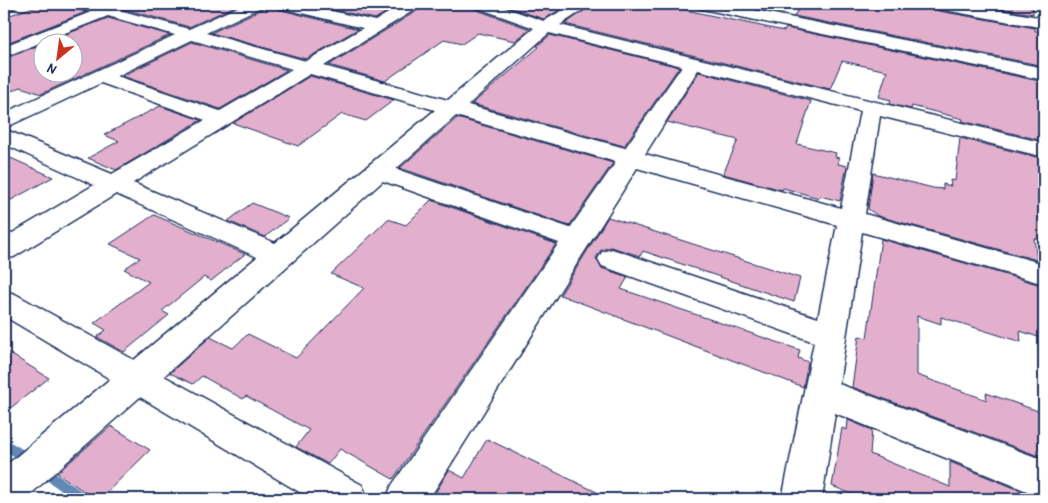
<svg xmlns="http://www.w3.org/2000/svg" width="1048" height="503" viewBox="0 0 1048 503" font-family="'Patrick Hand',sans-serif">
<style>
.green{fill:#abebb4;stroke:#638d89}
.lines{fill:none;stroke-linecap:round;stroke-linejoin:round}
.stream{fill:#6288b5;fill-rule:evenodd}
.building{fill:#e2afcd;stroke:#1b2f5e}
.minor-casing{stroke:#1b2f5e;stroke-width:3}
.minor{fill:#fff;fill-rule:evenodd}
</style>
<rect width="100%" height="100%" fill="#fff"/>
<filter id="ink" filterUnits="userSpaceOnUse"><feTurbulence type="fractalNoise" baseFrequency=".02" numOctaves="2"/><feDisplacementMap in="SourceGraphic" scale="10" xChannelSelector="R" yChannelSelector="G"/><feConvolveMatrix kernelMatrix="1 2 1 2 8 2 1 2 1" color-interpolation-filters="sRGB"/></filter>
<g filter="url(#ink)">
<path class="green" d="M717 4H789L782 15 776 16Z"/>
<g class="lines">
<g class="stream">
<path d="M4 438 27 452 29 456 27 460 23 462 4 450Z"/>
<path d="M49 469 87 495 89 499H73L45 479 43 475 45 471Z"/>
</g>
</g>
<g class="building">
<path d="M43 4H72L76 9 86 12 4 44V17Z"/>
<path d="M116 4 189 5 240 4 189 27 121 8Z"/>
<path d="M266 4H272L277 9 358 29 306 59 211 33 262 9Z"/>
<path d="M308 4H400L375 19Z"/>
<path d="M424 4H470L474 9 530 29 515 41 478 33 462 44 444 40 385 81 329 65 420 9Z"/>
<path d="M499 4H570L544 19Z"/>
<path d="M593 4H658L784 31 786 28 1044 82V141L962 121 963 119 912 106 911 109 890 104 891 100 879 97 887 71 842 61 830 89 565 24Z"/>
<path d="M802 4 825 6 826 4 853 10 856 4H929L933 8 939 11 1035 28V31H1040L1041 51 1044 52V66L794 16Z"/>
<path d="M973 4H1033V14Z"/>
<path d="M108 18 170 35 41 94 21 87 4 94V59L42 44V72H72V42H46Z"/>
<path d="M550 35 679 67 624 146 472 104 539 47 537 46Z"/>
<path d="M192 42 287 70 220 109 122 76Z"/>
<path d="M699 72 811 101 797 144 836 153 835 157 839 158 838 164 847 166 840 201 820 196 819 198 783 188 782 190 723 174 738 140 667 122Z"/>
<path d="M310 76 394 100 366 121 342 114 298 146 233 123Z"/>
<path d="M160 106 201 120 116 170 88 158 119 141 104 135Z"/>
<path d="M457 118 613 163 569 226 400 168Z"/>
<path d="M960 138 1044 159V241L1034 238 1037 260 878 216 868 209 873 173 933 188 943 189V184L951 186 950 180 955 181Z"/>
<path d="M4 155 53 177 4 204Z"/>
<path d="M431 200 556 244 393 479 340 449 328 464 296 447 309 430 246 396 243 399 202 376 193 384 170 373 210 337 233 348 248 334 296 358 364 288 331 274 388 219 406 225Z"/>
<path d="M252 203 289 218 265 237 228 221Z"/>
<path d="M154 215 245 254 211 281 204 277 162 311 169 315 124 352 97 337 106 330 94 323 149 282 124 269 140 258 110 244Z"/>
<path d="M608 217 800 278 794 302 643 251 640 256 611 247 601 250 596 258 601 268 628 277 621 289 800 350 798 358 808 362 803 387 560 295Z"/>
<path d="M881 239 1041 285V289L1044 290V339L1020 331 1021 342 941 317V324L917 316V375L987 400 986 393 1044 413V458L852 387 859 336 867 338Z"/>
<path d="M4 350 49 378 4 413Z"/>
<path d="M848 420 872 430 870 454 950 487V462L1042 499H864L832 486 842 428 847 430Z"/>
<path d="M111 426 150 450 100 499H95L57 473Z"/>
<path d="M487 439 611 499H441L434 495 449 470 464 478Z"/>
</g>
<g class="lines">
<g class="minor-casing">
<g id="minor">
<path d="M4 4H18L15 7 4 11Z"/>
<path d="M74 4C86 3 107 3 118 6L119 10 189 29 244 4H264L261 7 206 33 306 61 363 28 277 7 274 4H301L375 21 403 4H422L419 7 324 66 448 100 534 28 475 7 472 4H494L544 21 573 4H591L588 7 560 25 1044 143V157L880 116 865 214 1044 264V284L862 232 839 384 1044 460V498L835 413 822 499H782L814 342 602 266 598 259 602 252 612 249 818 318 837 225 637 168 429 499H386L392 485 559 243 383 181 164 376 362 485 368 499H311L140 397 25 499H4V467L110 379 4 316V291L15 294 134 360 257 257 116 194 14 257 4 259V238L94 185 4 144V129L112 174 205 120 101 83 11 125 4 127V113L175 35 108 16 4 57V46L91 12 77 7ZM549 33 682 66 625 148 468 105ZM192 40 292 69 220 111 117 76ZM698 70 860 111 841 208 645 154ZM310 74 435 110 275 243 133 183ZM456 116 616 162 570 228 396 169Z"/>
<path d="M694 4H724L1044 68V80L702 9 697 7Z"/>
<path d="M931 4H964L1044 18V28L939 9 934 7Z"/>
</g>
</g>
<use href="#minor" class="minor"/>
</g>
</g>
<rect width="1048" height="503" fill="none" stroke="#fff" stroke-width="20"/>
<rect x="10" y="10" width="1028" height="483" fill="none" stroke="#1b2f5e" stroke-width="2" filter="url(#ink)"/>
<g transform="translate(58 58) rotate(209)"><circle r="24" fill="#ffffff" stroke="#a4acbf"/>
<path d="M0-4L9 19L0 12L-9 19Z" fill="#c8321e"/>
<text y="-8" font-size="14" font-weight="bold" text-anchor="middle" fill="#1b2f5e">N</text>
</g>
</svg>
